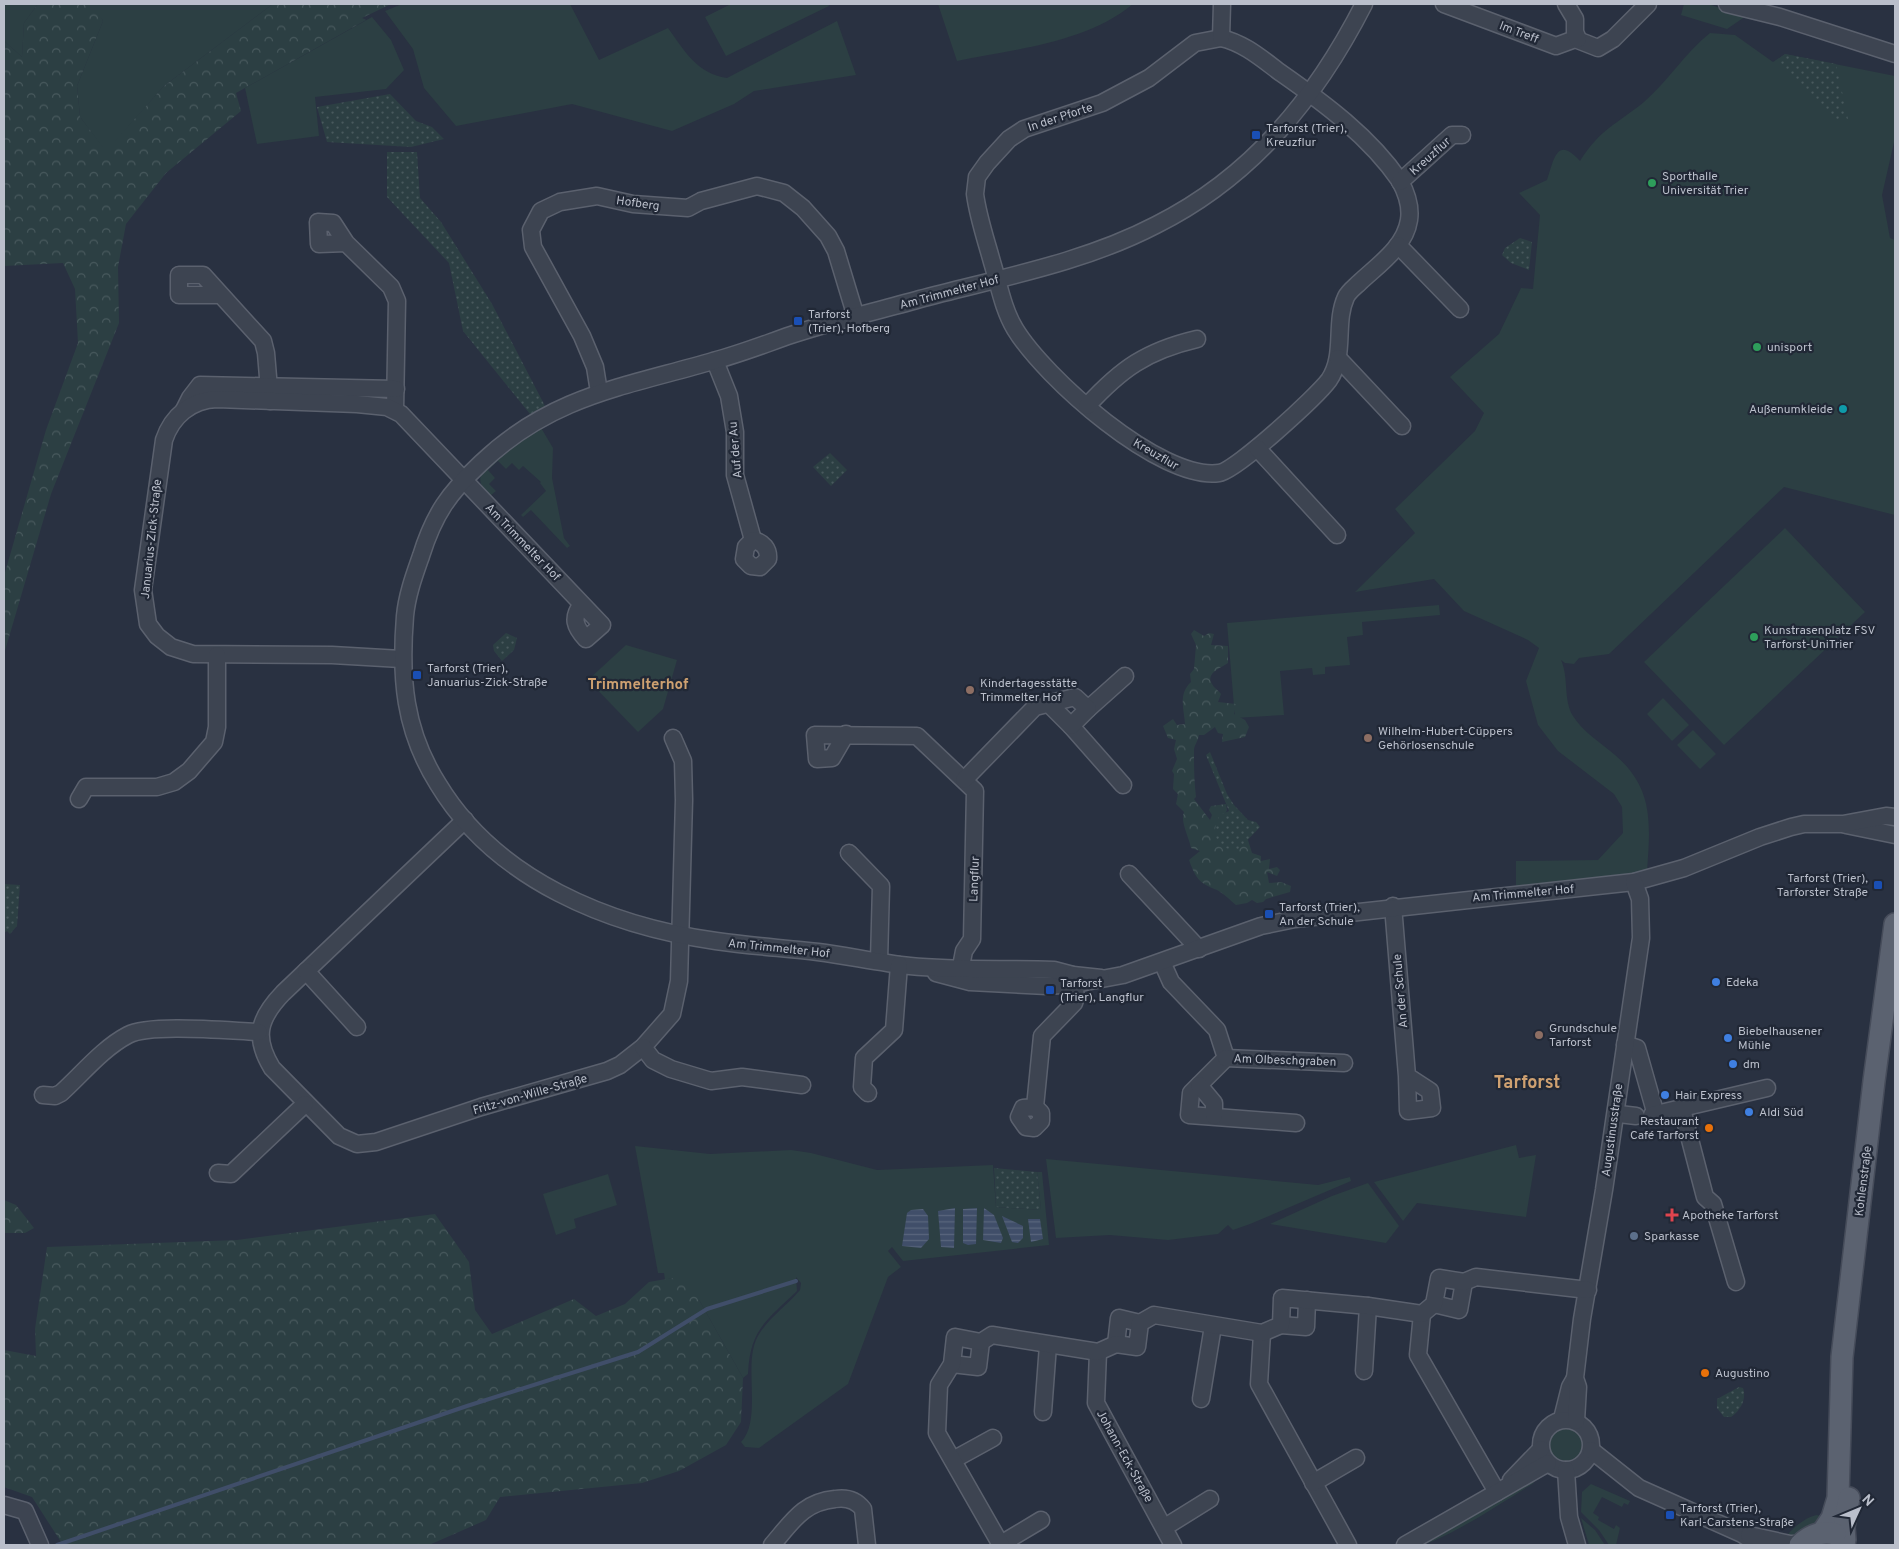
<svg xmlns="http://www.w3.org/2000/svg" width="1899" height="1549" viewBox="0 0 1899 1549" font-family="Overpass,sans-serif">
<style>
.green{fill:#2c3f43}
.forest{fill:url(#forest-crowns)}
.park{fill:url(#park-dots)}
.water{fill:url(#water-rules)}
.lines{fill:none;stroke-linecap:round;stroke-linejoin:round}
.stream{stroke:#404e69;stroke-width:4}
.minor-casing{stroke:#5b616e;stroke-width:19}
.major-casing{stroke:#464c5a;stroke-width:24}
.minor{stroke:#3d4451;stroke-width:16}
.major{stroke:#5b6270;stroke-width:21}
.transit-dot{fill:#1a4fb4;stroke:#212836;stroke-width:2}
.leisure-dot{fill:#2e9e5b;stroke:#212836;stroke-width:2}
.culture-dot{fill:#0f9aa8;stroke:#212836;stroke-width:2}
.education-dot{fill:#8d6e63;stroke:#212836;stroke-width:2}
.shop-dot{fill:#3f7fe0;stroke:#212836;stroke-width:2}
.food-dot{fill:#e8710a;stroke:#212836;stroke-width:2}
.health-dot{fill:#e0444e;stroke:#212836;stroke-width:2}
.service-dot{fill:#5c6f8a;stroke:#212836;stroke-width:2}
.labels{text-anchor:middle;stroke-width:4.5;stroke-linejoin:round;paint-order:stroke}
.street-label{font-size:12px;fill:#babfcb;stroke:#212836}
.poi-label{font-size:12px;fill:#babfcb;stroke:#212836;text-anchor:start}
.quarter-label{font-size:15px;font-weight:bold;fill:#cfa171;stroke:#212836}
.district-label{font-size:18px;font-weight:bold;fill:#cfa171;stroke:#212836}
</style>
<defs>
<pattern id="forest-crowns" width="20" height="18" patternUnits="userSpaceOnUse" patternTransform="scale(1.25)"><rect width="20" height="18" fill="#2c3f43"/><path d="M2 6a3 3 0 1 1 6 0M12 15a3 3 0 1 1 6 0" fill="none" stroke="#48595d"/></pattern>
<pattern id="park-dots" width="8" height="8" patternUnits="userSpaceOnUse" patternTransform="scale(1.25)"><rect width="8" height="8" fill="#2c3f43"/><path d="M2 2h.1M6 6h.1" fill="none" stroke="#48595d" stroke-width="1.8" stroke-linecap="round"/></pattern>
<pattern id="water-rules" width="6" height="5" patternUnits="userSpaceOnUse" patternTransform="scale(1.25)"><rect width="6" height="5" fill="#404e69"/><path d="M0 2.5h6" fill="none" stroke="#5a667d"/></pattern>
</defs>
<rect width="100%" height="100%" fill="#293141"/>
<g class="green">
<path d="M4 4H38L24 23 22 57 4 41Z"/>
<path d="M91 4H273L164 86 106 152 80 117 77 86 103 21Z"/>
<path d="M402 4H570L599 60 668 28C684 50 697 74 727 78L837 21 856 75 754 91 734 104 672 131 572 104 456 126 424 88 413 49 385 11Z"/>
<path d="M731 4H828L829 6 726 56 705 17Z"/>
<path d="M938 4H1133C1086 43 1015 49 957 61Z"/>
<path d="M1684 4H1708L1746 16 1727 29 1681 15Z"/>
<path d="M372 17 391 40 404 70 386 89 315 97 319 136 257 144 245 88Z"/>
<path d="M1710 33 1735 35 1773 62 1785 54 1895 76V138L1882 195 1890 238 1895 240V515L1784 487 1609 654 1579 658 1574 664 1565 663 1561 660C1569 677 1563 700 1573 716 1583 732 1601 743 1615 755 1655 789 1650 826 1647 872L1516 888V861L1598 860 1623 833 1622 807 1614 794 1558 751 1538 725 1526 681 1539 648 1528 640 1464 611 1434 579 1355 592 1415 533 1395 509 1475 431 1484 413 1450 377 1499 334 1521 288 1533 289 1540 215 1519 193 1547 180C1554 159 1557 135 1580 161 1600 129 1617 124 1644 102 1668 81 1685 53 1710 33Z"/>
<path d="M540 426 553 448 552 478 564 538 570 546 567 548 531 510 523 517 521 515 546 491 540 483 541 482 523 466 519 470 512 463 506 469 498 461 488 470 495 478 489 484 496 491 490 496C481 487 476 479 485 468Z"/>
<path d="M1785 528 1865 612 1724 745 1644 662Z"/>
<path d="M1439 605 1440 615 1362 622 1363 635 1347 637 1350 665 1325 667V674L1313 675 1312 668 1280 671 1284 715 1235 718 1227 623Z"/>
<path d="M626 645 677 660 663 709 638 732 588 680Z"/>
<path d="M1663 698 1689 725 1672 741 1647 714Z"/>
<path d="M1693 730 1716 754 1700 769 1677 745Z"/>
<path d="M1516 1145 1519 1158 1536 1155 1526 1217 1417 1203 1403 1221 1374 1182Z"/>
<path d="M635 1146 710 1154 791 1150 811 1153 877 1170 993 1165 996 1207 1041 1210 1037 1172H1042L1049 1245 903 1261 892 1247 888 1251 901 1267 888 1277 848 1384 759 1448 745 1447 741 1442C762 1420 744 1368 756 1340 765 1320 786 1307 800 1290L801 1283 796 1277 797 1291C767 1320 750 1329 748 1374L743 1378 699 1300 672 1278 665 1280 664 1273H658Z"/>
<path d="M1046 1159 1318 1185 1350 1177 1351 1181 1250 1224 1233 1230 1228 1225 1218 1234 1168 1240 1110 1235 1056 1238Z"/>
<path d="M608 1174 617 1205 574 1219 576 1228 556 1235 543 1194Z"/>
<path d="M1368 1183 1399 1226 1386 1243 1270 1224 1332 1196Z"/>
<circle cx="1565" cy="1444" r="20"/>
<path d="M1531 1479 1534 1483C1512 1496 1439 1545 1418 1545Z"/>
<path d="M1591 1484 1630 1501 1628 1505 1624 1503 1622 1507 1602 1497 1593 1513 1599 1517 1598 1520 1614 1529 1616 1525 1620 1528 1616 1545H1609L1599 1530 1581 1512 1582 1492Z"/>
<path d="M1817 1515 1827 1518 1823 1525 1785 1539C1789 1530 1807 1516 1817 1515Z"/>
<path d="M1581 1518 1595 1530 1605 1545H1589Z"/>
</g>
<g class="forest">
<path d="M38 4H93L103 21 77 86 80 117 106 151 164 86 273 4H391L362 18 366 20 236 93 241 111 166 173 126 224 118 267 119 323 51 494 4 654V576L46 430 78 343 75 289 63 263 4 266V41L22 57 24 23Z"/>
<path d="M1194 630 1204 636 1209 633 1214 634 1211 645 1228 646V663C1221 668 1205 673 1212 684 1214 688 1218 690 1221 694L1218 702 1236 704 1234 714 1245 720 1249 727 1245 737 1222 742 1223 734 1218 733 1215 727 1204 735H1199C1198 741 1194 746 1194 750 1194 766 1194 780 1196 797L1194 799 1210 820 1212 815 1209 810 1211 806 1226 804 1227 810 1223 818 1248 840 1252 853 1261 856V861L1270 859 1269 869 1277 867 1280 870 1277 876 1267 872 1269 883 1281 882 1291 886 1290 892 1266 899 1263 902 1257 903 1252 900 1247 903 1236 905C1230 900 1223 893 1217 890 1199 883 1196 879 1189 860L1200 851 1191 848C1189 837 1180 822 1184 812L1176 804 1178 794 1173 789 1174 774 1172 771 1177 759 1174 749 1176 740 1168 738 1163 726 1173 719 1177 725 1185 724C1184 709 1178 694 1191 682L1190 674 1194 669 1196 645 1191 634Z"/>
<path d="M4 1200 16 1205 34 1228 25 1233H4Z"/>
<path d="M435 1214 469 1262 475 1310 492 1334 574 1299 596 1316 625 1304 649 1282 672 1278 686 1284 697 1292 699 1300 743 1378 741 1422 726 1445 679 1471 642 1483 500 1497 486 1520 429 1545H63L32 1497 4 1487V1350L36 1356 35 1329 47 1247 237 1240Z"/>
</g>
<g class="park">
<path d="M1785 54 1836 64 1848 119 1836 121 1776 61Z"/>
<path d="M390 94 416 121 432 127 444 139 411 147 327 142 317 107Z"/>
<path d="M387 152H417L420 198 441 222 492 304 545 406 530 414 463 331 449 263 387 197Z"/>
<path d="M1520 238 1532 242 1529 270 1511 263 1502 255 1505 248Z"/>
<path d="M830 453 847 470 831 486 813 467Z"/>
<path d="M506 633 517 638 514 650 502 661 494 651 493 645Z"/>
<path d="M1210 752 1227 794 1234 805 1248 820 1256 822 1260 827 1239 849C1217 853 1209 832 1220 815L1229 811 1206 755Z"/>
<path d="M4 884 20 885 17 926 10 934 7 931 4 933Z"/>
<path d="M994 1168 1037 1172 1041 1210 996 1207Z"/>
<path d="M1739 1387 1743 1388C1747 1399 1740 1411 1731 1417H1724L1717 1408V1399Z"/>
</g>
<g class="water">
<path d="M955 1208 954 1248 941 1247 938 1211Z"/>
<path d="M977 1208 976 1244 968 1245 963 1243V1209Z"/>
<path d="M984 1208 994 1215 1003 1238 1001 1243 983 1240Z"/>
<path d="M923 1209 928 1216 929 1239 921 1248 902 1246 907 1213 911 1210Z"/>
<path d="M1002 1216 1023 1226V1238L1018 1243 1012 1242Z"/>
<path d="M1028 1219H1040L1043 1239 1031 1242Z"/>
</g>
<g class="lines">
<path class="stream" d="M57 1545 467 1406 638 1352 707 1309 796 1281"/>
<g class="minor-casing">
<g id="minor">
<path d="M1444 4 1556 46 1575 39 1598 48 1613 39 1648 4"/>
<path d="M1566 4 1575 19V32L1578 39"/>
<path d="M1727 4 1780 17 1895 54"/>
<path d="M1221 38C1244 43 1262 59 1281 73 1324 103 1370 137 1400 181 1406 192 1411 207 1409 220 1405 247 1378 265 1360 282 1355 287 1349 291 1346 297 1334 323 1346 355 1329 380 1317 396 1236 471 1219 473 1160 481 1044 377 1015 329 1003 309 999 285 992 262 986 240 978 217 975 194L977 177 987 163 1009 139 1024 129 1102 103 1149 78 1195 43Z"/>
<path d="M1221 38 1222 4"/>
<path d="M1400 182 1452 135H1462"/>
<path d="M346 243 319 244 318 222 333 223 346 243 391 287 397 301 395 410"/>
<path d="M1398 245 1460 309"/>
<path d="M218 295H179V275H203L263 341 266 353 270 401"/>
<path d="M1338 358 1402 426"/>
<path d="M715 361 729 396 735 432V475L753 540"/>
<path d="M599 392 595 367 582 336 533 247 531 230 541 211 560 202 597 196 633 204 688 208 701 201 757 186 784 193 803 208 828 236 836 251 856 317"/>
<path d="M1087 406C1121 369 1146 351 1197 339"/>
<path d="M184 410 190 398 200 385 396 389"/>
<path d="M1257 448 1337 535"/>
<path d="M753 540C763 542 769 549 768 559L760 567 751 566 744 559 746 547Z"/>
<path d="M401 659 332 655 193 654 171 647 157 636 148 624 143 590 164 440C172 416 191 400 217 399L357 404 387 407 401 414 602 625 586 639C575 627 571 618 582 604"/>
<path d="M1088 709 1125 676"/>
<path d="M1071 726 1123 785"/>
<path d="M846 734 832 758 817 759 815 735 917 736 975 791 972 939 964 951 959 977"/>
<path d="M964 780 1035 707 1075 697 1088 709 1071 726 1049 704"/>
<path d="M79 799 86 787H157L174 782 189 771 214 742 217 727V655"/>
<path d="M465 820 283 993C259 1018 253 1037 272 1068L339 1136 357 1144 376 1142 481 1107 607 1071 620 1065 643 1047 672 1014 679 981 684 800 683 761 673 738"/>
<path d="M1846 825 1895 835"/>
<path d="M849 853 881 886 879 961"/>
<path d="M1129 874 1199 949"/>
<path d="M1393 906 1407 1076 1408 1111 1432 1108 1430 1091 1407 1076"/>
<path d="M1162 962 1171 982 1217 1030 1226 1058 1191 1093 1189 1115 1296 1123"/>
<path d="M306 971 357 1027"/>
<path d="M936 973 970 982 1047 986 1075 984 1123 975 1261 926 1295 919 1634 882 1684 868 1760 837 1791 827 1804 824H1843L1886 816 1895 817"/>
<path d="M1101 978 1073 975 1054 970C1007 968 958 971 910 966 880 963 849 956 818 952 784 948 750 946 716 941 609 926 496 880 438 784 404 730 400 678 405 616 407 595 414 576 421 556 434 514 449 493 481 463 551 396 624 387 713 361 740 354 765 344 791 335 833 321 878 311 920 299 999 278 1083 263 1156 225 1252 177 1316 98 1364 4"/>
<path d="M1625 1044 1637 1048 1656 1115"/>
<path d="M643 1047 653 1060 671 1069 711 1081 742 1077 802 1085"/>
<path d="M1226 1058 1344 1063"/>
<path d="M1199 1085 1214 1103V1116"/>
<path d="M868 1093 862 1087 864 1058 894 1030 899 965"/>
<path d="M43 1095 55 1096 61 1093C82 1074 103 1048 128 1035 150 1023 231 1031 259 1032"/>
<path d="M1035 1107 1041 1113V1121L1034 1128 1026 1127 1019 1117 1023 1108 1035 1107 1042 1036 1074 1003 1076 997 1073 975"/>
<path d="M1682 1109 1705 1197 1713 1204 1736 1282"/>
<path d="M1619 1114 1636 1116"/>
<path d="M1652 1115 1767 1088"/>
<path d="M218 1173 231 1174 305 1104"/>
<path d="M1434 1304 1459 1310 1464 1282"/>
<path d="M1422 1314 1418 1355 1497 1492"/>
<path d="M1281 1325 1306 1327 1307 1300"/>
<path d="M1262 1333 1259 1384 1348 1545"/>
<path d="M1116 1344 1119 1318 1140 1323"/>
<path d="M1098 1352 1096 1403 1173 1545"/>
<path d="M952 1364 978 1367 981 1342"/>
<path d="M1364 1371 1368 1306"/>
<path d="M1201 1399 1213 1326"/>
<path d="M1043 1412 1048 1345"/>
<path d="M1562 1419 1570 1387 1574 1380"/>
<circle cx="1566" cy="1445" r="25"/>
<path d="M1576 1421 1578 1387 1575 1378 1582 1319 1604 1190 1641 938 1640 899 1634 882"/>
<path d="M1591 1450 1639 1488 1742 1534 1759 1545"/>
<path d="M953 1460 993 1438"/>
<path d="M1566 1470 1569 1517 1577 1545"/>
<path d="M1511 1480 1541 1449"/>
<path d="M1313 1483 1356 1458"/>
<path d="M4 1505 25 1511 40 1545"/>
<path d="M1165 1527 1210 1499"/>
<path d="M1749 1535 1790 1544H1801"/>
<path d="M1001 1544 1041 1520"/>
<path d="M772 1545C792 1522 803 1502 835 1499 847 1497 856 1500 863 1509L867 1545"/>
<path d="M1001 1545 937 1433 939 1385 952 1364 955 1337 981 1342 992 1335 1098 1352 1116 1344 1137 1347 1140 1323 1154 1315 1262 1333 1281 1325 1282 1298 1368 1306 1422 1314 1434 1304 1439 1278 1464 1282 1476 1277 1588 1290"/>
<path d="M1405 1545 1548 1463"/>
</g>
</g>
<g class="major-casing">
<g id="major">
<path d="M1822 1533 1832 1518 1838 1498 1842 1357 1874 1081 1895 924"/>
<path d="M1845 1540 1844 1527 1849 1498"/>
<path d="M1800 1545C1810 1535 1821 1531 1835 1534"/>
</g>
</g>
<use href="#minor" class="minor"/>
<use href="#major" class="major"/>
</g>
<g class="transit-dot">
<rect x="1251" y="130" width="10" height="10" rx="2.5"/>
<rect x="793" y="316" width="10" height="10" rx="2.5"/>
<rect x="412" y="670" width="10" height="10" rx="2.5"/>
<rect x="1873" y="880" width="10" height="10" rx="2.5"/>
<rect x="1264" y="909" width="10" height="10" rx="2.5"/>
<rect x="1045" y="985" width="10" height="10" rx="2.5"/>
<rect x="1665" y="1510" width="10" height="10" rx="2.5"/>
</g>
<g class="leisure-dot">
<circle cx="1652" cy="183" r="5"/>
<circle cx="1757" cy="347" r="5"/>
<circle cx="1754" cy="637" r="5"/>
</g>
<circle class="culture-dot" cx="1843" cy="409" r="5"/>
<g class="education-dot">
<circle cx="970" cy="690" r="5"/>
<circle cx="1368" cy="738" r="5"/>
<circle cx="1539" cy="1035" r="5"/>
</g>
<g class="shop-dot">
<circle cx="1716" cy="982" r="5"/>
<circle cx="1728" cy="1038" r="5"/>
<circle cx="1733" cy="1064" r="5"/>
<circle cx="1665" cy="1095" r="5"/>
<circle cx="1749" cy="1112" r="5"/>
</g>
<g class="food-dot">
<circle cx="1709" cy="1128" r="5"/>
<circle cx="1705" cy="1373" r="5"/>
</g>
<path class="health-dot" d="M1669.5 1207.5h5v5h5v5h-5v5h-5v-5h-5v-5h5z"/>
<circle class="service-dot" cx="1634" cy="1236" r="5"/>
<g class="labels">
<g class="street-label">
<text transform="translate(1519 32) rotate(21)" y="4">Im Treff</text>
<text transform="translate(1060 117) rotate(-18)" y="4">In der Pforte</text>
<text transform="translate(1430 156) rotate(-42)" y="4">Kreuzflur</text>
<text transform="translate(638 203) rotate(8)" y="4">Hofberg</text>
<text transform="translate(949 292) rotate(-15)" y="4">Am Trimmelter Hof</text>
<text transform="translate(735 450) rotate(-95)" y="4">Auf der Au</text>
<text transform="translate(1156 454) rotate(30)" y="4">Kreuzflur</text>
<text transform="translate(151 539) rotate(-84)" y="4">Januarius-Zick-Straße</text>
<text transform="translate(523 542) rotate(46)" y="4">Am Trimmelter Hof</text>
<text transform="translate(974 879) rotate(-88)" y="4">Langflur</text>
<text transform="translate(1523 893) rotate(-5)" y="4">Am Trimmelter Hof</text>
<text transform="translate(779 948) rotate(6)" y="4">Am Trimmelter Hof</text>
<text transform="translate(1400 991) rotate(-95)" y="4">An der Schule</text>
<text transform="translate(1285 1060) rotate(2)" y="4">Am Olbeschgraben</text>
<text transform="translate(530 1094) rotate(-16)" y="4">Fritz-von-Wille-Straße</text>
<text transform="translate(1612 1130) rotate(-82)" y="4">Augustinusstraße</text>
<text transform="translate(1863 1181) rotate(-83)" y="4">Kohlenstraße</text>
<text transform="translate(1125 1456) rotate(61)" y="4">Johann-Eck-Straße</text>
</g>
<g class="poi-label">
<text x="1266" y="132">Tarforst (Trier),<tspan x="1266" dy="14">Kreuzflur</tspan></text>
<text x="1662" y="180">Sporthalle<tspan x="1662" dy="14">Universität Trier</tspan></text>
<text x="808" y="318">Tarforst<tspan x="808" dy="14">(Trier), Hofberg</tspan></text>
<text x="1767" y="351">unisport</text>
<text x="1833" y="413" text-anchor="end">Außenumkleide</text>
<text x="1764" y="634">Kunstrasenplatz FSV<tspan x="1764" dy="14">Tarforst-UniTrier</tspan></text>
<text x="427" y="672">Tarforst (Trier),<tspan x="427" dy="14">Januarius-Zick-Straße</tspan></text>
<text x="980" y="687">Kindertagesstätte<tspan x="980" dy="14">Trimmelter Hof</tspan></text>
<text x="1378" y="735">Wilhelm-Hubert-Cüppers<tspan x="1378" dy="14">Gehörlosenschule</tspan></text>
<text x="1868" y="882" text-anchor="end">Tarforst (Trier),<tspan x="1868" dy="14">Tarforster Straße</tspan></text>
<text x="1279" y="911">Tarforst (Trier),<tspan x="1279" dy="14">An der Schule</tspan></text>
<text x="1726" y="986">Edeka</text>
<text x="1060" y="987">Tarforst<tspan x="1060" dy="14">(Trier), Langflur</tspan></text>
<text x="1549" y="1032">Grundschule<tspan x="1549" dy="14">Tarforst</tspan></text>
<text x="1738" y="1035">Biebelhausener<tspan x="1738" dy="14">Mühle</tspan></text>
<text x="1743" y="1068">dm</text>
<text x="1675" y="1099">Hair Express</text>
<text x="1759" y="1116">Aldi Süd</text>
<text x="1699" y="1125" text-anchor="end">Restaurant<tspan x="1699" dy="14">Café Tarforst</tspan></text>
<text x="1682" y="1219">Apotheke Tarforst</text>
<text x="1644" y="1240">Sparkasse</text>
<text x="1715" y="1377">Augustino</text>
<text x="1680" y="1512">Tarforst (Trier),<tspan x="1680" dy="14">Karl-Carstens-Straße</tspan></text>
</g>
<g class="quarter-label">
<text x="638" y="689">Trimmelterhof</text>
</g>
<g class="district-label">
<text x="1527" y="1088">Tarforst</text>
</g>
</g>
<rect width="1899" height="1549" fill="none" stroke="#babfcb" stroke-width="10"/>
<g transform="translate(1859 1509) rotate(46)" stroke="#212836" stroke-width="4" paint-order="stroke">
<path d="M0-4L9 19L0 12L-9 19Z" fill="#babfcb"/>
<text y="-8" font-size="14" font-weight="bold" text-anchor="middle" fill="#babfcb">N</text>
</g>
</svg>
